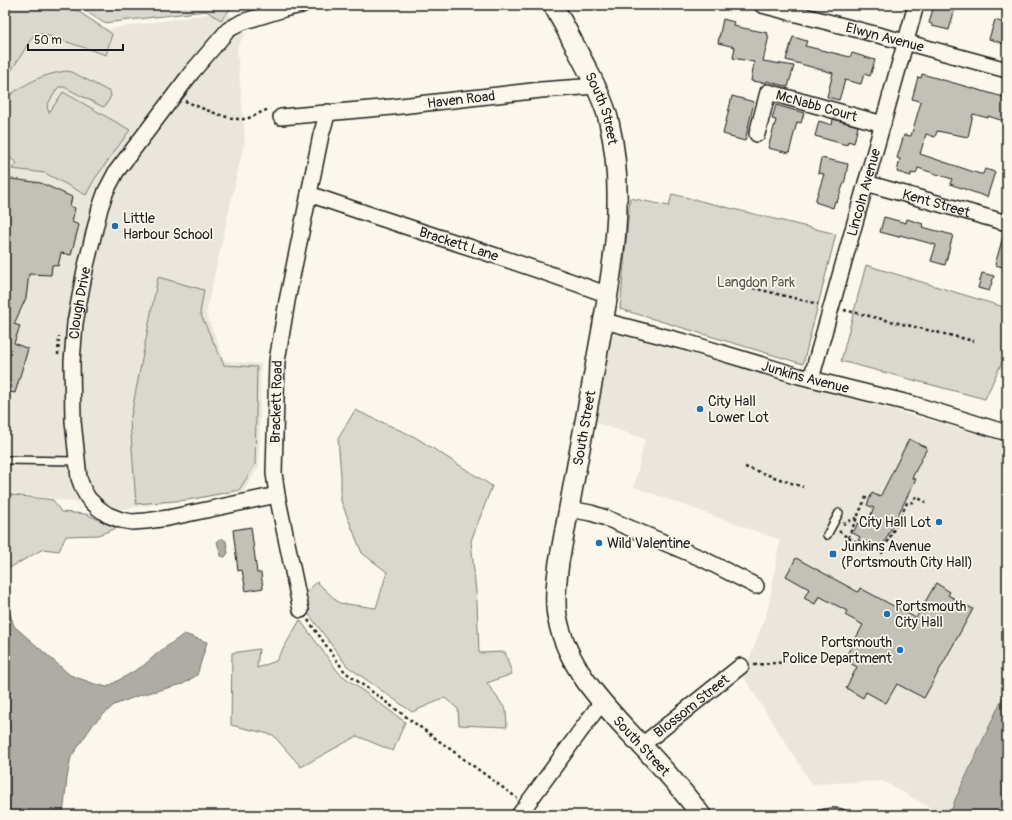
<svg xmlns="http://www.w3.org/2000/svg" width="1012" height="820" viewBox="0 0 1012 820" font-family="Pangolin,sans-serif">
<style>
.built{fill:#eae6dc}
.green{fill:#dad7ce;stroke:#7b7a75}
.water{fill:#afaca5;stroke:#74726e}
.building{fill:#c3c0b8;stroke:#1c1c1c}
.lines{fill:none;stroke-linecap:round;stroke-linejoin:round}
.service-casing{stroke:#1c1c1c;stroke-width:10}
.minor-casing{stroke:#1c1c1c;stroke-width:18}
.tertiary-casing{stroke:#1c1c1c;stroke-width:22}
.path{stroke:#1c1c1c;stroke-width:2.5;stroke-dasharray:3 3;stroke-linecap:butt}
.service{stroke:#fbf7ec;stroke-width:7}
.minor{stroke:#fbf7ec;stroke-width:15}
.tertiary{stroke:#fbf7ec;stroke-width:19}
.poi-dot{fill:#1f6fb2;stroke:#fbf7ec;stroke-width:1.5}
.labels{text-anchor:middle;stroke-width:3.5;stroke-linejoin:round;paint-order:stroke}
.street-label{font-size:14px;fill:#1c1c1c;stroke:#fbf7ec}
.poi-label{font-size:14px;fill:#1c1c1c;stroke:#fbf7ec;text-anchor:start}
.park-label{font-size:14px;fill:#555451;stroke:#fbf7ec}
</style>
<rect width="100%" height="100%" fill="#fbf7ec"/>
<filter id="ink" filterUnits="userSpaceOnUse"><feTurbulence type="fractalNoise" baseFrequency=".025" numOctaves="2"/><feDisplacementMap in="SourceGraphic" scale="8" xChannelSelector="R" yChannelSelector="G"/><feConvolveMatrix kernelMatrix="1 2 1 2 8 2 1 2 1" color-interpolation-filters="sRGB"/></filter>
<g filter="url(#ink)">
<g class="built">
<path d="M5 5H67L109 29 227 11 245 33 237 48 245 139 206 313 225 361 261 364 259 467 243 492 123 509 5 492Z"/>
<path d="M610 335H620L715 360 989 437 1007 444V688L955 800 950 815H943L883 781 812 784 743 676 768 609 780 540 634 487 645 439 594 422Z"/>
</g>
<g class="green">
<path d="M5 5H69L112 34 106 55 43 34 33 36 5 81Z"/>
<path d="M76 5H234L221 20 206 11 104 23Z"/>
<path d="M66 71 72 72 110 92 111 96 106 105 103 107 64 87H59L57 89 48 104 47 107 49 113 63 92 130 130 94 180 86 195 45 173 12 169 17 163 5 154V98C28 83 39 75 66 71Z"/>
<path d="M672 194 836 234 803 364 620 309 630 198 669 206Z"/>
<path d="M866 265 1007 308V351L985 399 841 361Z"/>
<path d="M158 277 204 290 200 313 224 365 257 367 255 465 239 490 188 500 136 504 130 421Z"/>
<path d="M355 410 415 437 492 486 471 541 477 602 479 653 505 652 512 674 487 683 506 710 507 727 459 725 458 709 445 698 412 712 347 666 305 609V593L317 582 339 603 376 608 387 572 362 553 341 501V476L338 439Z"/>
<path d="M5 494 53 500 61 512 86 514 117 528 98 535 66 536 59 551 43 549 6 570Z"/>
<path d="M300 620 339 673 405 722 393 751 357 736 301 767 273 735 231 725 232 653 259 649 257 668 276 661Z"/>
</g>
<g class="water">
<path d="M221 538 226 541 228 553 225 557 221 556 217 542Z"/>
<path d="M5 599 14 626 70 675 95 684 107 687 143 666 159 652 184 634 207 642 197 675 183 684 140 695 114 705 94 723 71 757 67 778 63 815H5Z"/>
<path d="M1007 688V815H950L955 800Z"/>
</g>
<g class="building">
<path d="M934 5H956L949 30 932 26V24L929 23Z"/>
<path d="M723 19 734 22 733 26 768 33 767 35 769 36 763 61 794 66 788 87 767 81 766 83 751 81 754 62 733 58 735 47 718 43Z"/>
<path d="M995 20 1007 24V35L1005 44 989 39Z"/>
<path d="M793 37 807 41 805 46 850 57 852 53 875 60 870 76 864 74 861 84 845 80 839 100 827 97 833 73 786 60Z"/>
<path d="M922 74 1007 98V122L988 116V118L973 114 968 137 937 131 935 137 926 134 920 154 980 174H983L985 169 995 172 987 197 950 184 952 179 918 168 916 174 911 173V176L897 172 900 159 897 158 904 135 911 136 921 102 912 99 918 77 921 78Z"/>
<path d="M732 96 754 102 745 141 730 137V136L723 134Z"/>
<path d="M776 105 804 113 801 123 797 122 789 153 768 148 776 120 772 119Z"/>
<path d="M833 119 858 126 854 143 848 141 847 145 815 136 819 121 832 125Z"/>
<path d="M821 158 848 164 845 180 837 202 835 201 833 208 815 202 824 174 818 173Z"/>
<path d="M5 178 41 183 72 197 70 206 75 208 72 222 79 225 71 255 61 253 58 266 52 265 51 275 29 274 26 298 14 324 20 326 14 343 28 349 15 393 5 391Z"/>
<path d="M884 217 906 223 907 219 923 224 922 227 953 235 945 265 931 261 936 245 900 235 899 237 880 232Z"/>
<path d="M1004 233H1007V268L995 265Z"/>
<path d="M982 273 994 276 989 291 978 288Z"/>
<path d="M909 439 927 448 912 478 916 479 880 551 858 540 860 537 853 533 858 523 865 527 874 508 867 505 872 493 880 497Z"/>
<path d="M251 527 257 573H261L263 588 246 591 242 570 238 571 233 530Z"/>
<path d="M796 558 858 592 860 588 916 618 936 583 950 592 948 595 973 609 924 698 897 684 886 703 866 692 863 698 846 688 857 667 844 660 863 625 845 615 847 611 819 596 815 604 804 598 809 589 786 576Z"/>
</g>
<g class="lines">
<g class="service-casing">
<g id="service">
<path d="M5 460 77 461"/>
<path d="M827 535 839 513"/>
<path d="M818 815C827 813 837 810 845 815"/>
</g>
</g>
<g class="minor-casing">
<g id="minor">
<path id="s1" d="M762 5 905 42 1007 70"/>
<path id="s2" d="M281 117 392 107 541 90 596 86"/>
<path id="s3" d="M757 134 768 92 883 124"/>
<path id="s4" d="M866 183 1007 223"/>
<path id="s5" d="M309 194C409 229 510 258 608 295"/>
<path id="s6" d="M604 321 689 343 799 376 913 404 1007 433"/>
<path id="s7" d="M811 379 916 5"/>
<path id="s8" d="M277 495 168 518 146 521 132 522 121 520 108 515 98 508 88 498 83 489 79 478 73 421 72 362 75 323 85 270 100 208 106 191 116 172 192 72 228 30 242 22 284 9 302 5"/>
<path d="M569 509 591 513 606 518 703 559 756 586"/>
<path id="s9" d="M301 610 277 495 274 473 277 361 287 301 321 135 328 112"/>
<path id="s10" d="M642 745 741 666"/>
<path d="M519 815 601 703"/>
</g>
</g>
<g class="tertiary-casing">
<g id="tertiary">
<path id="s11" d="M553 5C565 26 576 48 587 69 596 86 605 104 609 122 628 202 610 284 596 362 584 429 571 495 559 562 557 580 554 598 557 616 567 670 607 708 642 746 663 768 683 791 701 815"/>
</g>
</g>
<g class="path">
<path d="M185 101C199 107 230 121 244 119 253 118 261 111 270 109"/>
<path d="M753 288 818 304"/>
<path d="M844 310 974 341"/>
<path d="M58 355 59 336"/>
<path d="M745 467 803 487"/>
<path d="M843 524 856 518"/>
<path d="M839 531 848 538 882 553 907 503 913 502 916 497 926 502"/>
<path d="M848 538 867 495"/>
<path d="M308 620 345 672 517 798"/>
<path d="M754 665 785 662"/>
</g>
<use href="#service" class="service"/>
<use href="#minor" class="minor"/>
<use href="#tertiary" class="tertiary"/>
</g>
</g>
<g class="poi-dot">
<circle cx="115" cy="226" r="4"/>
<circle cx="700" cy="409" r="4"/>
<circle cx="939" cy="522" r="4"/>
<circle cx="599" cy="543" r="4"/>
<rect x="829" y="550" width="8" height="8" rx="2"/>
<circle cx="887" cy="614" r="4"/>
<circle cx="900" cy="650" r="4"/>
</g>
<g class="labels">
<g class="street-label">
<text dy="5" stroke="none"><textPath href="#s1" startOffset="127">Elwyn Avenue</textPath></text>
<text dy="5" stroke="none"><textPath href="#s2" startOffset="181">Haven Road</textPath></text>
<text dy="5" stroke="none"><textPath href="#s3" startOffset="94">McNabb Court</textPath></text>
<text dy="5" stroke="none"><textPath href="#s11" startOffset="115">South Street</textPath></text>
<text dy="5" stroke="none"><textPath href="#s7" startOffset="194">Lincoln Avenue</textPath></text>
<text dy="5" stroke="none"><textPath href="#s4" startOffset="73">Kent Street</textPath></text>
<text dy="5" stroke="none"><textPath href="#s5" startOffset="158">Brackett Lane</textPath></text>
<text dy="5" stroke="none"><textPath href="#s8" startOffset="397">Clough Drive</textPath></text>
<text dy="5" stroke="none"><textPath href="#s6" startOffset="209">Junkins Avenue</textPath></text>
<text dy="5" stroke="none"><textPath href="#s9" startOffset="211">Brackett Road</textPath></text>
<text transform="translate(584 428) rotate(-80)" y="5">South Street</text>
<text dy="5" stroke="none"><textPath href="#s10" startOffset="63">Blossom Street</textPath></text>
<text dy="5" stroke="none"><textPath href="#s11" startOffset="787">South Street</textPath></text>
</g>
<g class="poi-label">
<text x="123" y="223">Little<tspan x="123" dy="16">Harbour School</tspan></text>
<text x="708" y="406">City Hall<tspan x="708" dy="16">Lower Lot</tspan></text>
<text x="931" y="527" text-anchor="end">City Hall Lot</text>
<text x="607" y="548">Wild Valentine</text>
<text x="841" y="551">Junkins Avenue<tspan x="841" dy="16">(Portsmouth City Hall)</tspan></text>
<text x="895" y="611">Portsmouth<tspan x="895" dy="16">City Hall</tspan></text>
<text x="892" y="647" text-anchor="end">Portsmouth<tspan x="892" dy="16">Police Department</tspan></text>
</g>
<g class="park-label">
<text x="756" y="287">Langdon Park</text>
</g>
</g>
<rect width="1012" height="820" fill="none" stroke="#fbf7ec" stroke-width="20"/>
<rect x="10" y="10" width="992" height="800" fill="none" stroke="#1c1c1c" stroke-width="1.5" filter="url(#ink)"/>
<path d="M28 44v6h95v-6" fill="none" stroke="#1c1c1c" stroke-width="2"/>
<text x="34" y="44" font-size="12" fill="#1c1c1c" stroke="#fbf7ec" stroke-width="3" paint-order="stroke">50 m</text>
</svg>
